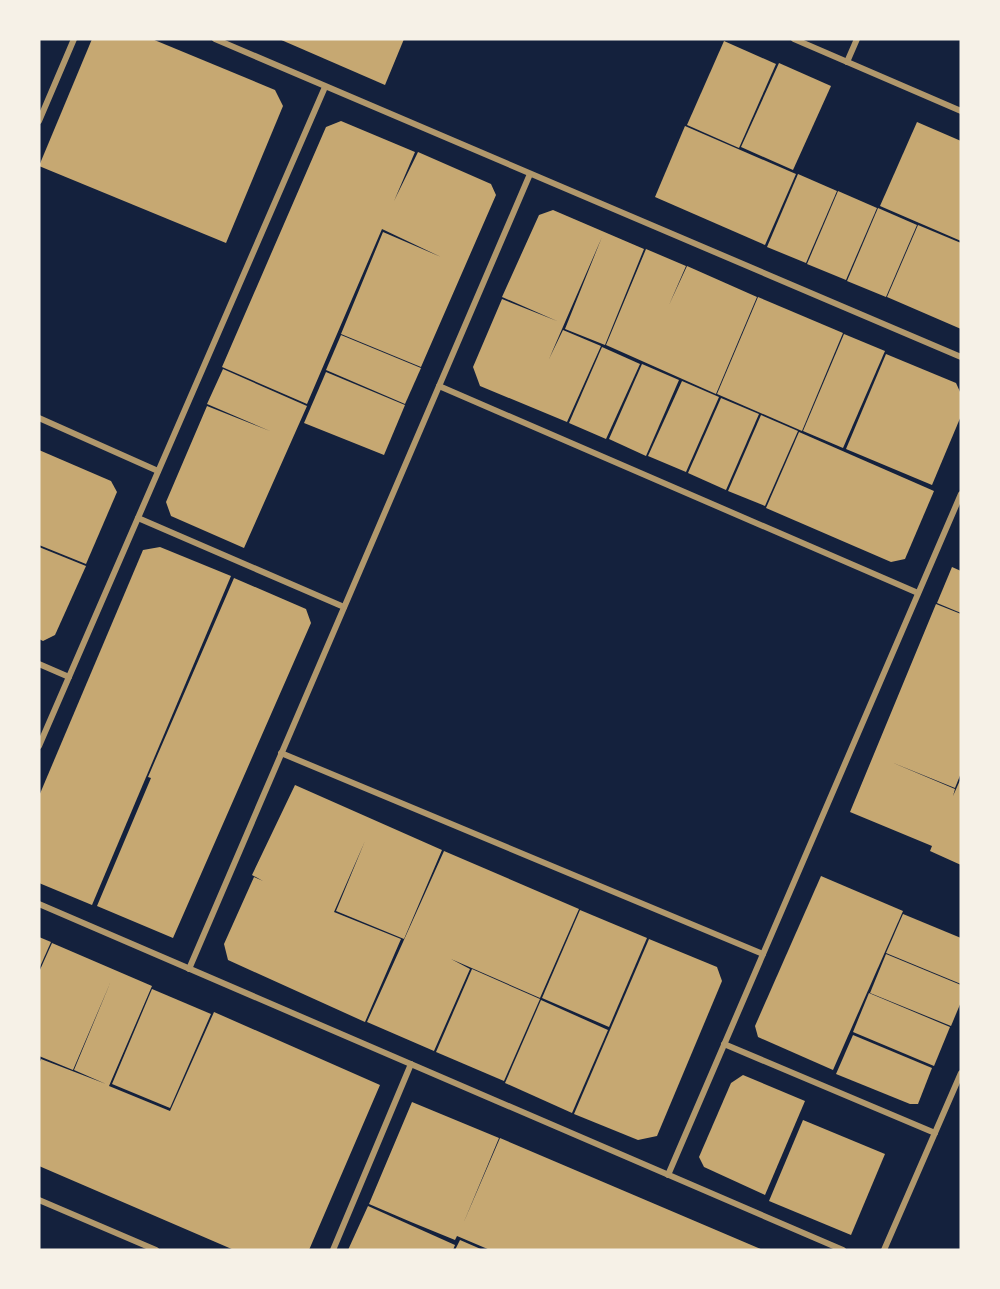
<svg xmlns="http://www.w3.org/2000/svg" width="1000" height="1289" viewBox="0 0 1000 1289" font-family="Helvetica,sans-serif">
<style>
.building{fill:#c6a872}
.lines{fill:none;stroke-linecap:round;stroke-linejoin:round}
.minor{stroke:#b1986c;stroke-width:6}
</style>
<rect width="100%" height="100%" fill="#14213d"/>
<g class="building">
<path d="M92 39H152L275 90 283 106 226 243 39 166Z"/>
<path d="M279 39H404L385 85Z"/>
<path d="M724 41 776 64 739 148 687 125Z"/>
<path d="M779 63 831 86 793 170 741 147Z"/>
<path d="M341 121 415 152 394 201 418 152 491 184 496 195 421 367 341 334 383 232 441 257 382 229 307 404 222 367 326 127Z"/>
<path d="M917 122 961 141V241L880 206Z"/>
<path d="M685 126 796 174 765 245 655 197Z"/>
<path d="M798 174 837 191 806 263 767 247Z"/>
<path d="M838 191 877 208 846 280 807 264Z"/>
<path d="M878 208 917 225 886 297 847 281Z"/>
<path d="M553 210 644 249 605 345 565 329 602 237 549 359 563 330 601 346 567 422 480 386 473 367 502 299 557 321 502 297 539 215Z"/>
<path d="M918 225 961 243V329L887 297Z"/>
<path d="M646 249 686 266 669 305 687 266 757 297 716 394 606 345Z"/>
<path d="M758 297 843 333 802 431 717 394Z"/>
<path d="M844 334 885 351 843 448 803 431Z"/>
<path d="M341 335 421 368 405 404 326 370Z"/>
<path d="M602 347 640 364 606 439 569 423Z"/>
<path d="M886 354 956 383 961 394V416L932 485 846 449Z"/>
<path d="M642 364 679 380 646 456 609 439Z"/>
<path d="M223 369 307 406 244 548 171 516 166 502 207 406 270 431 207 404Z"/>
<path d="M326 372 405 405 384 455 304 423Z"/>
<path d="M682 381 719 397 686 472 648 456Z"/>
<path d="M721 398 759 414 726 490 688 473Z"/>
<path d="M761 415 798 431 765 506 728 491Z"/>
<path d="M799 432 934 491 905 559 891 562 766 508Z"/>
<path d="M39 450 111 481 117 492 86 564 39 545Z"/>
<path d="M39 547 86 566 55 635 43 641 39 639Z"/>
<path d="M160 547 231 576 92 905 39 883V796L143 550Z"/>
<path d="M952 567 961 571V613L937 603Z"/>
<path d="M234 578 306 609 311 623 173 938 97 906 151 778 148 777Z"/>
<path d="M936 604 961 614V773L955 788 891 762 955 789 953 796 961 778V865L930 851 932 846 850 812Z"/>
<path d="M295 785 442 850 404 939 336 911 365 841 334 912 401 939 365 1022 228 960 224 944 254 877 263 881 252 875Z"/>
<path d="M444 851 579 909 540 998 451 959 470 969 434 1051 367 1022Z"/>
<path d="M821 876 903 911 833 1070 758 1037 755 1026Z"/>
<path d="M580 910 647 938 609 1027 542 998Z"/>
<path d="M903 914 961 938V984L886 953Z"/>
<path d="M39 937 51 942 39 969Z"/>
<path d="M649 939 717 967 722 981 657 1136 638 1140 574 1114Z"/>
<path d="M52 943 152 986 109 1086 170 1111 214 1012 380 1085 309 1250H234L39 1166V1064L41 1059 106 1084 74 1070 111 981 73 1070 39 1056V972Z"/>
<path d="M886 954 961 985V1002L951 1026 870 993Z"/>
<path d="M472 969 540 999 504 1081 436 1052Z"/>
<path d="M152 989 211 1014 170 1108 112 1084Z"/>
<path d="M869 993 950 1027 934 1066 853 1032Z"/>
<path d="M541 1000 608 1030 572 1113 505 1083Z"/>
<path d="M853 1035 932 1068 918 1104H910L836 1074Z"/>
<path d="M743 1075 805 1101 765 1195 704 1167 699 1157 731 1083Z"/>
<path d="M412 1102 499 1138 463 1224 500 1138 763 1250H490L457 1236 455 1240 411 1222 369 1204Z"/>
<path d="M803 1120 885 1154 851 1235 769 1201Z"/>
<path d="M368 1206 455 1245 453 1250H348Z"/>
<path d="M460 1240 483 1250H455Z"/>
</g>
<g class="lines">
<g class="minor">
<path d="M215 39 961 357"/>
<path d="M794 39 961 111"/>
<path d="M847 62 857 39"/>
<path d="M39 121 74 39"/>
<path d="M439 386 918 593"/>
<path d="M39 418 158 471"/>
<path d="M138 518 344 607"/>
<path d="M39 664 69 677"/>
<path d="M39 746 325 87"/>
<path d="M281 753 763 954"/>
<path d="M39 904 843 1250"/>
<path d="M189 969 530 174"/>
<path d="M724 1044 935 1133"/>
<path d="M668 1175 961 494"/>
<path d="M39 1200 156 1250"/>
<path d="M333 1250 411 1064"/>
<path d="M884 1250 961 1073"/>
</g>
</g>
<rect width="1000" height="1289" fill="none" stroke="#f6f1e7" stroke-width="81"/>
</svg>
